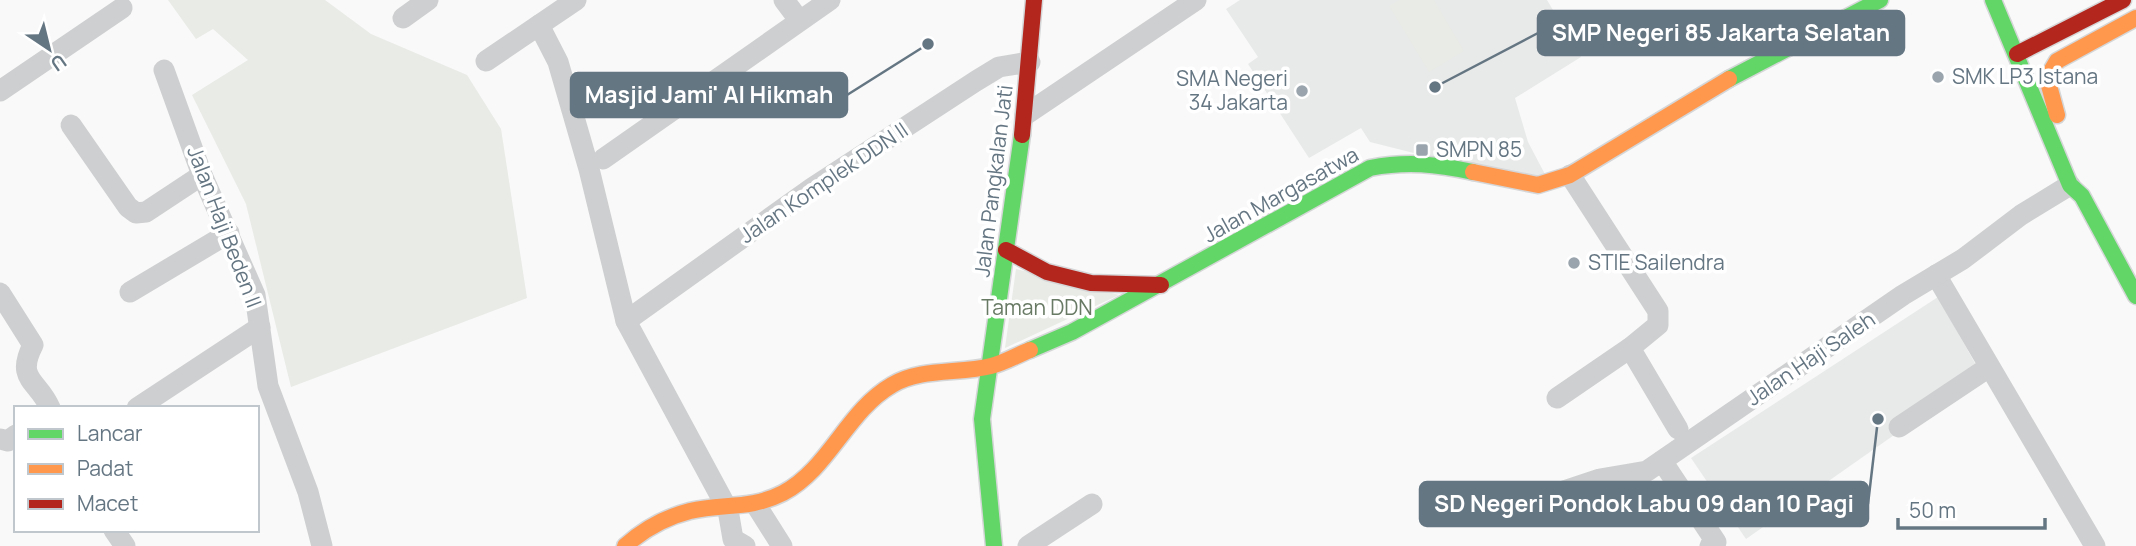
<svg xmlns="http://www.w3.org/2000/svg" width="2136" height="546" viewBox="0 0 2136 546" font-family="Manrope,sans-serif">
<style>
.built{fill:#e8e9e9}
.green{fill:#e8ebe6}
.lines{fill:none;stroke-linecap:round;stroke-linejoin:round}
.fast-casing{stroke:#d5d6d7;stroke-width:19}
.slow-casing{stroke:#d5d6d7;stroke-width:19}
.jam-casing{stroke:#d5d6d7;stroke-width:19}
.street{stroke:#cecfd0;stroke-width:21}
.fast{stroke:#63d668;stroke-width:16}
.slow{stroke:#ff974d;stroke-width:16}
.jam{stroke:#b3261e;stroke-width:16}
.poi-dot{fill:#99a4ac;stroke:#fff;stroke-width:2.5}
.labels{text-anchor:middle;stroke-width:7;stroke-linejoin:round;paint-order:stroke}
.poi-label{font-size:21px;fill:#657683;stroke:#fff;text-anchor:start}
.street-label{font-size:21px;fill:#657683;stroke:#fff}
.park-label{font-size:21px;fill:#687a64;stroke:#fff}
.leader{fill:none;stroke:#657683;stroke-width:2.5}
.callout-dot{fill:#657683;stroke:#fff;stroke-width:2.5}
.callout{fill:#657683;stroke:#657683;stroke-width:2.5}
.callout-label{font-size:23px;text-anchor:middle;font-weight:bold;fill:#fff}
</style>
<rect width="100%" height="100%" fill="#f9f9f9"/>
<g class="built">
<path d="M1240 0H1547L1581 57 1515 98 1528 142 1547 178 1537 184 1370 142 1361 128 1309 158 1248 64 1258 57 1226 9Z"/>
<path d="M1938 297 1981 374 1746 539 1691 458Z"/>
</g>
<g class="green">
<path d="M168 0H325L371 34 467 75 501 129 527 298 291 387 246 204 192 95 248 60 213 29 196 39Z"/>
<path d="M1399 0H1434L1464 51 1429 72 1389 6Z"/>
<path d="M1016 269 1119 295 1005 348Z"/>
</g>
<g class="lines">
<g class="fast-casing">
<g id="fast">
<path d="M1993 0 2070 185 2082 196 2136 296"/>
<path d="M1729 79 1880 0"/>
<path d="M1030 350 1072 332 1370 168C1407 161 1436 164 1473 172"/>
<path d="M994 546 982 419 1022 135"/>
</g>
</g>
<g class="slow-casing">
<g id="slow">
<path d="M2057 115 2047 78 2057 61 2136 18"/>
<path d="M1473 172 1538 185 1570 175 1729 79"/>
<path d="M625 546C643 530 666 517 690 511 723 503 750 510 783 493 829 469 847 411 892 385 920 368 959 374 991 366 1004 363 1017 355 1030 350"/>
</g>
</g>
<g class="jam-casing">
<g id="jam">
<path d="M2017 54 2123 0"/>
<path d="M1022 135 1034 0"/>
<path d="M1006 250 1047 272 1091 283 1161 285"/>
</g>
</g>
<g class="street">
<path d="M784 0 799 20"/>
<path d="M403 18 428 0"/>
<path d="M539 25 558 62 589 169 626 321 728 510 733 539 745 546"/>
<path d="M486 61 576 0"/>
<path d="M164 70 202 175 255 295 268 386 308 492 322 546"/>
<path d="M0 91 122 8"/>
<path d="M1025 115 1196 0"/>
<path d="M71 125 128 207 136 213 146 212 202 175"/>
<path d="M603 159 830 0"/>
<path d="M1936 275 2095 546"/>
<path d="M130 292 229 233"/>
<path d="M0 293 33 345C15 380 38 380 50 408"/>
<path d="M626 321 812 188 976 81 999 67 1030 62"/>
<path d="M1630 348 1678 429"/>
<path d="M1557 398 1630 348 1658 325V311L1570 175"/>
<path d="M137 408 260 327"/>
<path d="M1899 427 1989 367"/>
<path d="M0 439 8 441 16 435"/>
<path d="M1662 461 1716 542 1710 546"/>
<path d="M1537 500 1600 479 1647 471 1903 295 1963 259 2021 215 2070 185"/>
<path d="M756 505 782 546"/>
<path d="M114 530 125 546"/>
<path d="M1028 546 1092 504"/>
</g>
<use href="#fast" class="fast"/>
<use href="#slow" class="slow"/>
<use href="#jam" class="jam"/>
</g>
<g class="poi-dot">
<circle cx="1938" cy="77" r="7"/>
<circle cx="1302" cy="91" r="7"/>
<rect x="1415" y="143" width="14" height="14" rx="3.5"/>
<circle cx="1574" cy="263" r="7"/>
</g>
<g class="labels">
<g class="poi-label">
<text x="1952" y="84">SMK LP3 Istana</text>
<text x="1288" y="86" text-anchor="end">SMA Negeri<tspan x="1288" dy="24">34 Jakarta</tspan></text>
<text x="1436" y="157">SMPN 85</text>
<text x="1588" y="270">STIE Sailendra</text>
</g>
<g class="street-label">
<text transform="translate(994 181) rotate(-83)" y="7">Jalan Pangkalan Jati</text>
<text transform="translate(824 183) rotate(-34)" y="7">Jalan Komplek DDN II</text>
<text transform="translate(1281 195) rotate(-29)" y="7">Jalan Margasatwa</text>
<text transform="translate(224 227) rotate(69)" y="7">Jalan Haji Beden II</text>
<text transform="translate(1811 359) rotate(-34)" y="7">Jalan Haji Saleh</text>
</g>
<g class="park-label">
<text x="1037" y="315">Taman DDN</text>
</g>
</g>
<path class="leader" d="M1435 87L1538 33M928 44L847 95M1878 419L1868 504"/>
<g class="callout-dot">
<circle cx="1435" cy="87" r="7"/>
<circle cx="928" cy="44" r="7"/>
<circle cx="1878" cy="419" r="7"/>
</g>
<g class="callout">
<rect x="1538" y="11" width="366" height="44" rx="7"/>
<rect x="571" y="73" width="276" height="44" rx="7"/>
<rect x="1420" y="482" width="448" height="44" rx="7"/>
</g>
<g class="callout-label">
<text x="1721" y="41">SMP Negeri 85 Jakarta Selatan</text>
<text x="709" y="103">Masjid Jami' Al Hikmah</text>
<text x="1644" y="512">SD Negeri Pondok Labu 09 dan 10 Pagi</text>
</g>
<rect x="14" y="406" width="245" height="126" fill="#ffffff" stroke="#c1c8cd" stroke-width="2"/>
<rect x="28" y="429" width="35" height="10" fill="#63d668" stroke="#c1c8cd" stroke-width="2"/>
<text x="77" y="441" font-size="21" fill="#657683">Lancar</text>
<rect x="28" y="464" width="35" height="10" fill="#ff974d" stroke="#c1c8cd" stroke-width="2"/>
<text x="77" y="476" font-size="21" fill="#657683">Padat</text>
<rect x="28" y="499" width="35" height="10" fill="#b3261e" stroke="#c1c8cd" stroke-width="2"/>
<text x="77" y="511" font-size="21" fill="#657683">Macet</text>
<g transform="translate(49 49) rotate(145)" stroke="#ffffff" stroke-width="5" paint-order="stroke">
<path d="M0-5L12 26L0 18L-12 26Z" fill="#657683"/>
<text y="-10" font-size="19" font-weight="bold" text-anchor="middle" fill="#657683">U</text>
</g>
<path d="M1898 518v10h147v-10" fill="none" stroke="#657683" stroke-width="3.5"/>
<text x="1909" y="518" font-size="21" fill="#657683" stroke="#ffffff" stroke-width="5" paint-order="stroke">50 m</text>
</svg>
